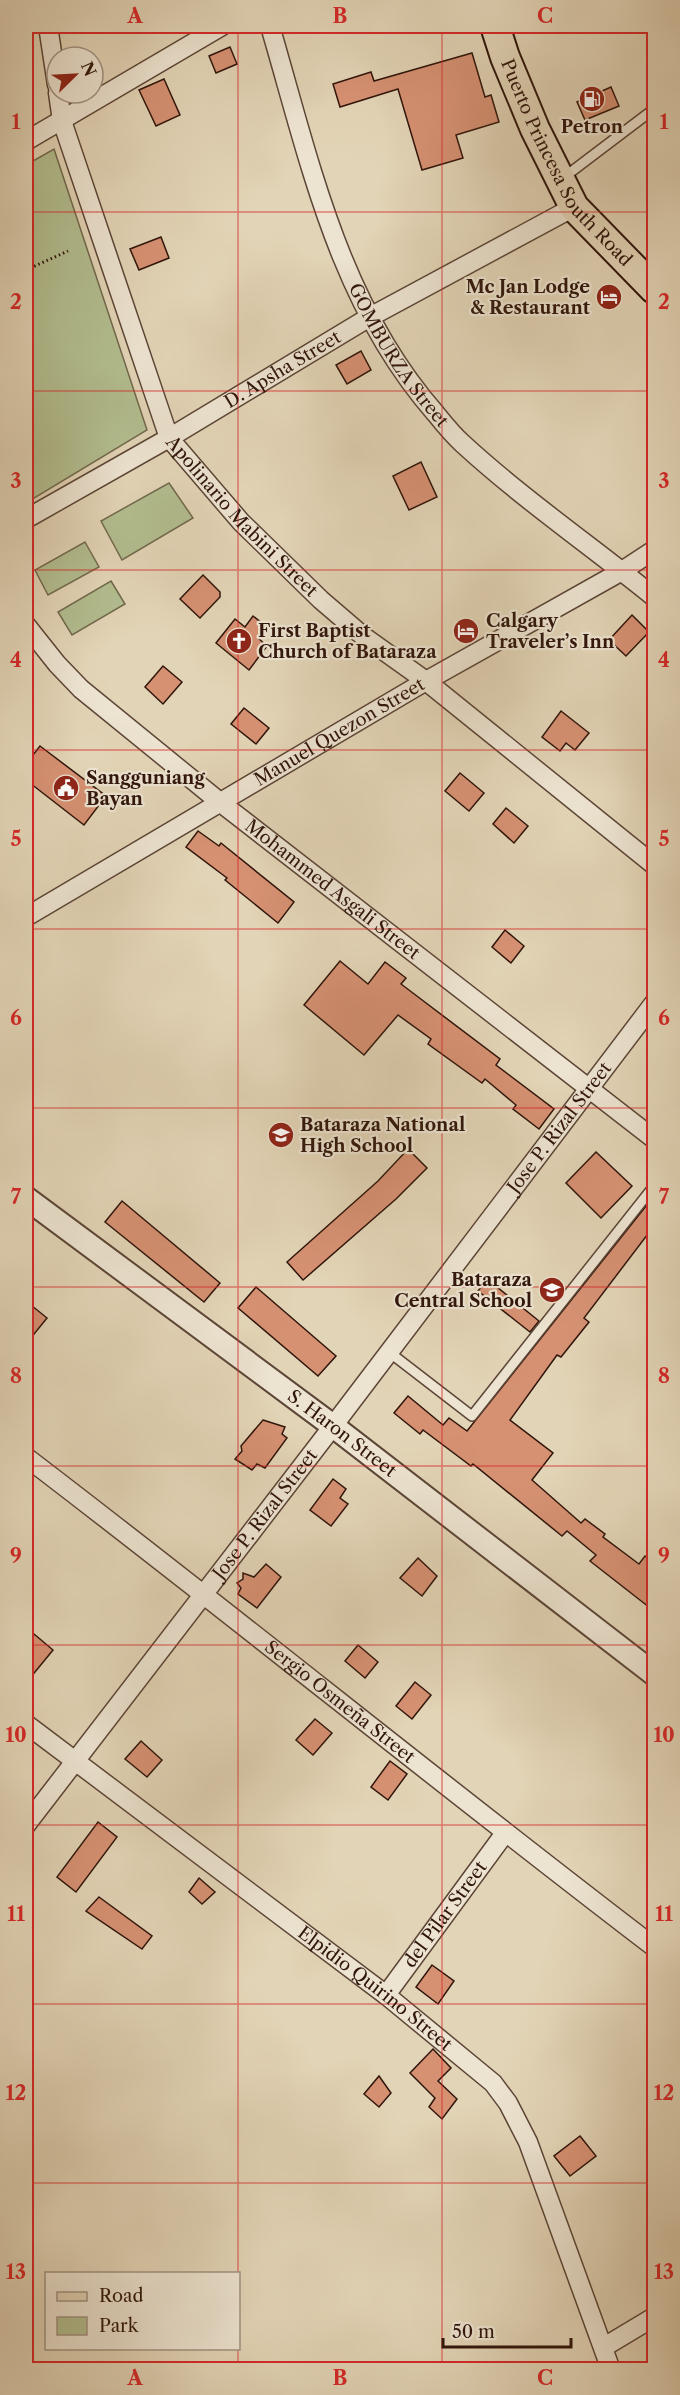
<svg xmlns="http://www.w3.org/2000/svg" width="680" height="2395" viewBox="0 0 680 2395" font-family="'Libre Caslon Text',serif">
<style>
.green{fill:#b2bd8f;stroke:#71694d;stroke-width:1.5}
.building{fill:#d69173;stroke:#30150b;stroke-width:1.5}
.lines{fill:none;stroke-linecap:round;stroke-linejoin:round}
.service-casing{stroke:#5c4536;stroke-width:12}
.minor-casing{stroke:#5c4536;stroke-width:21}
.tertiary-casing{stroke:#5c4536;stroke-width:26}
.primary-casing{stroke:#30150b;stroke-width:32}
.path{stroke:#30150b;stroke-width:3;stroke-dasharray:1.5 3;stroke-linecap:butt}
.service{stroke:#ece3d0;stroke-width:9}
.minor{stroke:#ece3d0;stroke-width:18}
.tertiary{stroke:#ece3d0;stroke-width:22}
.primary{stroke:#e2d4b6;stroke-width:28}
.grid{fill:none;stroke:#d62828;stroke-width:1.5;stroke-opacity:0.55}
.labels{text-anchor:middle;stroke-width:4.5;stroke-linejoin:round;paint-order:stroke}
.poi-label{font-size:18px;font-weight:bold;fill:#30150b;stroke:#ece3d0;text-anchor:start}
.street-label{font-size:18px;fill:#30150b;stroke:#ece3d0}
.neatline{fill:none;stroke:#d62828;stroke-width:2}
.grid-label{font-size:20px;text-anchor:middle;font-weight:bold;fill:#d62828}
</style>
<rect width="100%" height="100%" fill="#e2d4b6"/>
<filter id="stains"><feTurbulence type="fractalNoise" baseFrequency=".00333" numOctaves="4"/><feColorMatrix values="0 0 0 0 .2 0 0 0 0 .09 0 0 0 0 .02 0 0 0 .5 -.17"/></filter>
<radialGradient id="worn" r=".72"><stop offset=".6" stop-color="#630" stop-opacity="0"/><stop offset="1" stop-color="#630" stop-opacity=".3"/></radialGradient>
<g class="green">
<path d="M54 149 147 430 26 503V165Z"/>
<path d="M169 483 193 518 122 560 101 521Z"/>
<path d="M85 542 99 567 48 595 35 570Z"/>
<path d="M111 581 125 604 72 635 58 612Z"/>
</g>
<g class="building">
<path d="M230 47 237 64 216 73 209 56Z"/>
<path d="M472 53 485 97 491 95 499 122 456 135 463 158 422 170 398 89 340 107 333 84 371 72 374 81Z"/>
<path d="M164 79 180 115 156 126 139 90Z"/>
<path d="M611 87 619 106 585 120 577 102Z"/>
<path d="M161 237 169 258 139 270 130 249Z"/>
<path d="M361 351 371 370 347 384 336 365Z"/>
<path d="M421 462 437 497 409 510 393 476Z"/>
<path d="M203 575 220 592V597L200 618 180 599Z"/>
<path d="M632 615 649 632 626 656 609 640Z"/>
<path d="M253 616 267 627 258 638 267 646 249 670 216 643 235 619 245 627Z"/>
<path d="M163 666 182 682 163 704 145 687Z"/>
<path d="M244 708 269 728 256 744 231 724Z"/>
<path d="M561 711 589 733 575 750 566 743 560 751 542 737Z"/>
<path d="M40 746 106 796 84 825 26 780V764Z"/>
<path d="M460 773 484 793 469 811 445 791Z"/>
<path d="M506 808 528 826 514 843 493 824Z"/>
<path d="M198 831 219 846 221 843 294 902 278 923 225 880 227 878 186 847Z"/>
<path d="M505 930 524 946 511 963 492 947Z"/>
<path d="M340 961 368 984 385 962 406 978 401 984 500 1059 496 1065 554 1109 539 1129 513 1109 516 1105 485 1079 482 1083 428 1044 431 1039 398 1015 364 1055 304 1005Z"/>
<path d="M408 1149 427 1168 396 1199 303 1280 287 1262 378 1181Z"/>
<path d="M596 1152 632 1186 601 1218 566 1183Z"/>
<path d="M654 1196V1226L584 1318 589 1322 561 1357 557 1355 510 1420 553 1453 532 1480 581 1523 585 1519 605 1534 603 1537 639 1564 645 1556 654 1563V1611L590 1561 596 1555 567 1531 562 1536 473 1464 471 1466 423 1430 420 1434 394 1413 408 1396 443 1425 449 1418 467 1431Z"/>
<path d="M122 1201 220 1283 204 1302 105 1222Z"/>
<path d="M487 1279 539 1321 530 1332 478 1291Z"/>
<path d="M256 1287 336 1356 318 1376 238 1308Z"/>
<path d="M26 1301 47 1318 26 1344Z"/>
<path d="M263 1420 285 1427 282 1434 287 1438 265 1468 257 1464 252 1470 235 1459 242 1451 241 1446Z"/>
<path d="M333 1479 346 1489 340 1498 348 1504 331 1526 310 1510Z"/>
<path d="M418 1558 437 1576 422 1596 400 1578Z"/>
<path d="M266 1564 281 1577 257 1608 238 1594 241 1588 237 1583 243 1579V1573L254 1577Z"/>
<path d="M34 1634 53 1650 26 1683V1644Z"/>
<path d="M358 1645 378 1662 365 1678 345 1661Z"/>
<path d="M415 1682 431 1695 412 1719 396 1706Z"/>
<path d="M315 1719 332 1733 313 1755 296 1740Z"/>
<path d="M141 1741 162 1760 147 1777 125 1759Z"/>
<path d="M390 1761 407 1774 388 1800 371 1787Z"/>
<path d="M98 1822 117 1837 76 1892 57 1877Z"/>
<path d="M199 1878 215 1892 202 1904 189 1892Z"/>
<path d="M99 1897 152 1936 142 1949 86 1911Z"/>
<path d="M432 1965 454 1981 438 2004 416 1987Z"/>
<path d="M433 2049 451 2068 438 2081 457 2099 442 2119 429 2107 435 2098 410 2073Z"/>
<path d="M379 2076 391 2093 379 2107 364 2094Z"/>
<path d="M580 2136 596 2156 570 2176 554 2156Z"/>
</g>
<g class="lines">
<g class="service-casing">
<g id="service">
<path d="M563 178 654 109"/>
<path d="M389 1352 472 1416 654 1186"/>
</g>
</g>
<g class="minor-casing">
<g id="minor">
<path d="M48 26 57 85"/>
<path id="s1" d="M270 26C310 162 339 304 436 414 444 424 453 435 463 444 523 499 591 546 654 597"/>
<path id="s2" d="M58 93 62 121 169 438 241 522 321 600 363 636 426 681 654 865"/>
<path d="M26 141 222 26"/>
<path id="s3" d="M26 519 169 438 368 318 574 207"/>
<path id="s4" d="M26 625 57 664 81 689 221 803 654 1139"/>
<path id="s5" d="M26 917 426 681 622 571 654 550"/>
<path id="s6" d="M26 1457C237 1618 443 1786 654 1947"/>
<path id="s7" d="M26 1724 386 1995 493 2083 508 2103 528 2142 611 2370"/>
<path id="s8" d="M26 1825 333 1426 654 1003"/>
<path id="s9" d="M386 1995 505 1833"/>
<path d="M604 2347 654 2317"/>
</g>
</g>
<g class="tertiary-casing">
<g id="tertiary">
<path id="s10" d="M26 1198 333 1426 654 1674"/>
</g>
</g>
<g class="primary-casing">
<g id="primary">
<path id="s11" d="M495 26 505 57 535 129 574 207 654 289"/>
</g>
</g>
<path class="path" d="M26 270 68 251"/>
<use href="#service" class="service"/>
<use href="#minor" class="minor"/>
<use href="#tertiary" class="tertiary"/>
<use href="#primary" class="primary"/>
</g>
<path class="grid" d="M238 26V2274M442 26V2370M26 212H654M26 391H654M26 570H654M26 750H654M26 929H654M26 1108H654M26 1287H654M26 1466H654M26 1645H654M26 1825H654M26 2004H654M26 2183H654M238 2348V2370"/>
<defs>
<g id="fuel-disc" transform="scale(1.35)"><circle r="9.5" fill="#8f2418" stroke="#ece3d0"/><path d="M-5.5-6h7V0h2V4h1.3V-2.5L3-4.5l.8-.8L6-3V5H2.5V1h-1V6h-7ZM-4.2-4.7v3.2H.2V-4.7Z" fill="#fff"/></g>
<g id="hotel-disc" transform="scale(1.35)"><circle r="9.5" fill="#8f2418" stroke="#ece3d0"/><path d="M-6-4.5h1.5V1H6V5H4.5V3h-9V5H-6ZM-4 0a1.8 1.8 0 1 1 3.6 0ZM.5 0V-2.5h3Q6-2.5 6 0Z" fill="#fff"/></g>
<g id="church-disc" transform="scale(1.35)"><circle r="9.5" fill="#8f2418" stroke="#ece3d0"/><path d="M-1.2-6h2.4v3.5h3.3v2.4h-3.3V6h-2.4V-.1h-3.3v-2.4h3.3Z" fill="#fff"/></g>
<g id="civic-disc" transform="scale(1.35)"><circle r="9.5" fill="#8f2418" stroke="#ece3d0"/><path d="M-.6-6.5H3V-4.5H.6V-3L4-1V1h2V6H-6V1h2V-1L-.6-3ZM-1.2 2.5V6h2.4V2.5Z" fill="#fff"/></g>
<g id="school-disc" transform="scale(1.35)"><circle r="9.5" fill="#8f2418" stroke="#ece3d0"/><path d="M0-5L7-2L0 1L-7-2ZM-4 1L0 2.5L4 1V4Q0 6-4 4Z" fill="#fff"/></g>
</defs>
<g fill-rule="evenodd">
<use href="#fuel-disc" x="592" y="99"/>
<use href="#hotel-disc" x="609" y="297"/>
<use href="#hotel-disc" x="466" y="631"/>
<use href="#church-disc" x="239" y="641"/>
<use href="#civic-disc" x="66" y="788"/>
<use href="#school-disc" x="281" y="1135"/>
<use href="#school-disc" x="552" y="1290"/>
</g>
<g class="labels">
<g class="poi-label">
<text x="592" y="133" text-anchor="middle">Petron</text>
<text x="590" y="293" text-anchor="end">Mc Jan Lodge<tspan x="590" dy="21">&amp; Restaurant</tspan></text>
<text x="486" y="627">Calgary<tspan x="486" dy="21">Traveler’s Inn</tspan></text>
<text x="258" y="637">First Baptist<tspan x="258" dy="21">Church of Bataraza</tspan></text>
<text x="86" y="784">Sangguniang<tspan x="86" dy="21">Bayan</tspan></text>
<text x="300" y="1131">Bataraza National<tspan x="300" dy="21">High School</tspan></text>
<text x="532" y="1286" text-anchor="end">Bataraza<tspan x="532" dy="21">Central School</tspan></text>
</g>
<g class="street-label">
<text dy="6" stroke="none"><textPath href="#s11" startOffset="156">Puerto Princesa South Road</textPath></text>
<text dy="6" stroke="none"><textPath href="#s1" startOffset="356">GOMBURZA Street</textPath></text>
<text dy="6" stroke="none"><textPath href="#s3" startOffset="297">D. Apsha Street</textPath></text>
<text dy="6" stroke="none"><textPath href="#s2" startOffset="470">Apolinario Mabini Street</textPath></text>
<text dy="6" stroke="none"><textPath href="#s5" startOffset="364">Manuel Quezon Street</textPath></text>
<text dy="6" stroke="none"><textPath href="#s4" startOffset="406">Mohammed Asgali Street</textPath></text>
<text dy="6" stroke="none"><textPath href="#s8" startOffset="878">Jose P. Rizal Street</textPath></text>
<text dy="6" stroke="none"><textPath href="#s10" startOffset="394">S. Haron Street</textPath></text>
<text dy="6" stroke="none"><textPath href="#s8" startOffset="392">Jose P. Rizal Street</textPath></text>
<text dy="6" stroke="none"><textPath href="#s6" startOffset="398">Sergio Osmeña Street</textPath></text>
<text dy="6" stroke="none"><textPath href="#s9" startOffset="100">del Pilar Street</textPath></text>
<text dy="6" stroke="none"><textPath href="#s7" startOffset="438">Elpidio Quirino Street</textPath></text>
</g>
</g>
<rect width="680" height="2395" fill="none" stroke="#e2d4b6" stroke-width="66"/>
<rect x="45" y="2272" width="195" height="78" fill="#ece3d0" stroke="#a19181" stroke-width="1.5"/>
<rect x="57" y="2292" width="30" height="9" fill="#e2d4b6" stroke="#a19181" stroke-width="1.5"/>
<text x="99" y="2302" font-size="18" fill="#30150b">Road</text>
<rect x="57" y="2317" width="30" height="18" fill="#b2bd8f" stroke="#a19181" stroke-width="1.5"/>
<text x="99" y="2332" font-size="18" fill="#30150b">Park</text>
<g transform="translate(75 75) rotate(66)"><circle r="28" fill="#ece3d0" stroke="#a19181" stroke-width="1.5"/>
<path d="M0-4.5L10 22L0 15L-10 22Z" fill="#8f2418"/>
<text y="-9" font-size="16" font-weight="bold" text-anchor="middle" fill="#30150b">N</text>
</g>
<path d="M443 2338v9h128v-9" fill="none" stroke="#30150b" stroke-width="3"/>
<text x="452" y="2338" font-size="18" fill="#30150b" stroke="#ece3d0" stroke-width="4.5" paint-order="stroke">50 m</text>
<rect x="33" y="33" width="614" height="2329" class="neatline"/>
<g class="grid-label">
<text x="135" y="23">A</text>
<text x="340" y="23">B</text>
<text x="545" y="23">C</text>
<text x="16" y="129">1</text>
<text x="664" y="129">1</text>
<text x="16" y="309">2</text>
<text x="664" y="309">2</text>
<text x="16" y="488">3</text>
<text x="664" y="488">3</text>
<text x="16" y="667">4</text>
<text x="664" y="667">4</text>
<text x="16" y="846">5</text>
<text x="664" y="846">5</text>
<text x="16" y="1025">6</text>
<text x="664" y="1025">6</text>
<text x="16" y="1204">7</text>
<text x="664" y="1204">7</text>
<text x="16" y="1383">8</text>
<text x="664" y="1383">8</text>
<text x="16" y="1563">9</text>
<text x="664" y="1563">9</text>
<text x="16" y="1742">10</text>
<text x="664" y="1742">10</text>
<text x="16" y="1921">11</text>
<text x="664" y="1921">11</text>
<text x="16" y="2100">12</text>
<text x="664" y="2100">12</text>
<text x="16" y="2279">13</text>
<text x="664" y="2279">13</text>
<text x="135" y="2385">A</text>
<text x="340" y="2385">B</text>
<text x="545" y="2385">C</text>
</g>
<rect width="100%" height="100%" filter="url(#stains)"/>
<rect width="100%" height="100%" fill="url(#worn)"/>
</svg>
